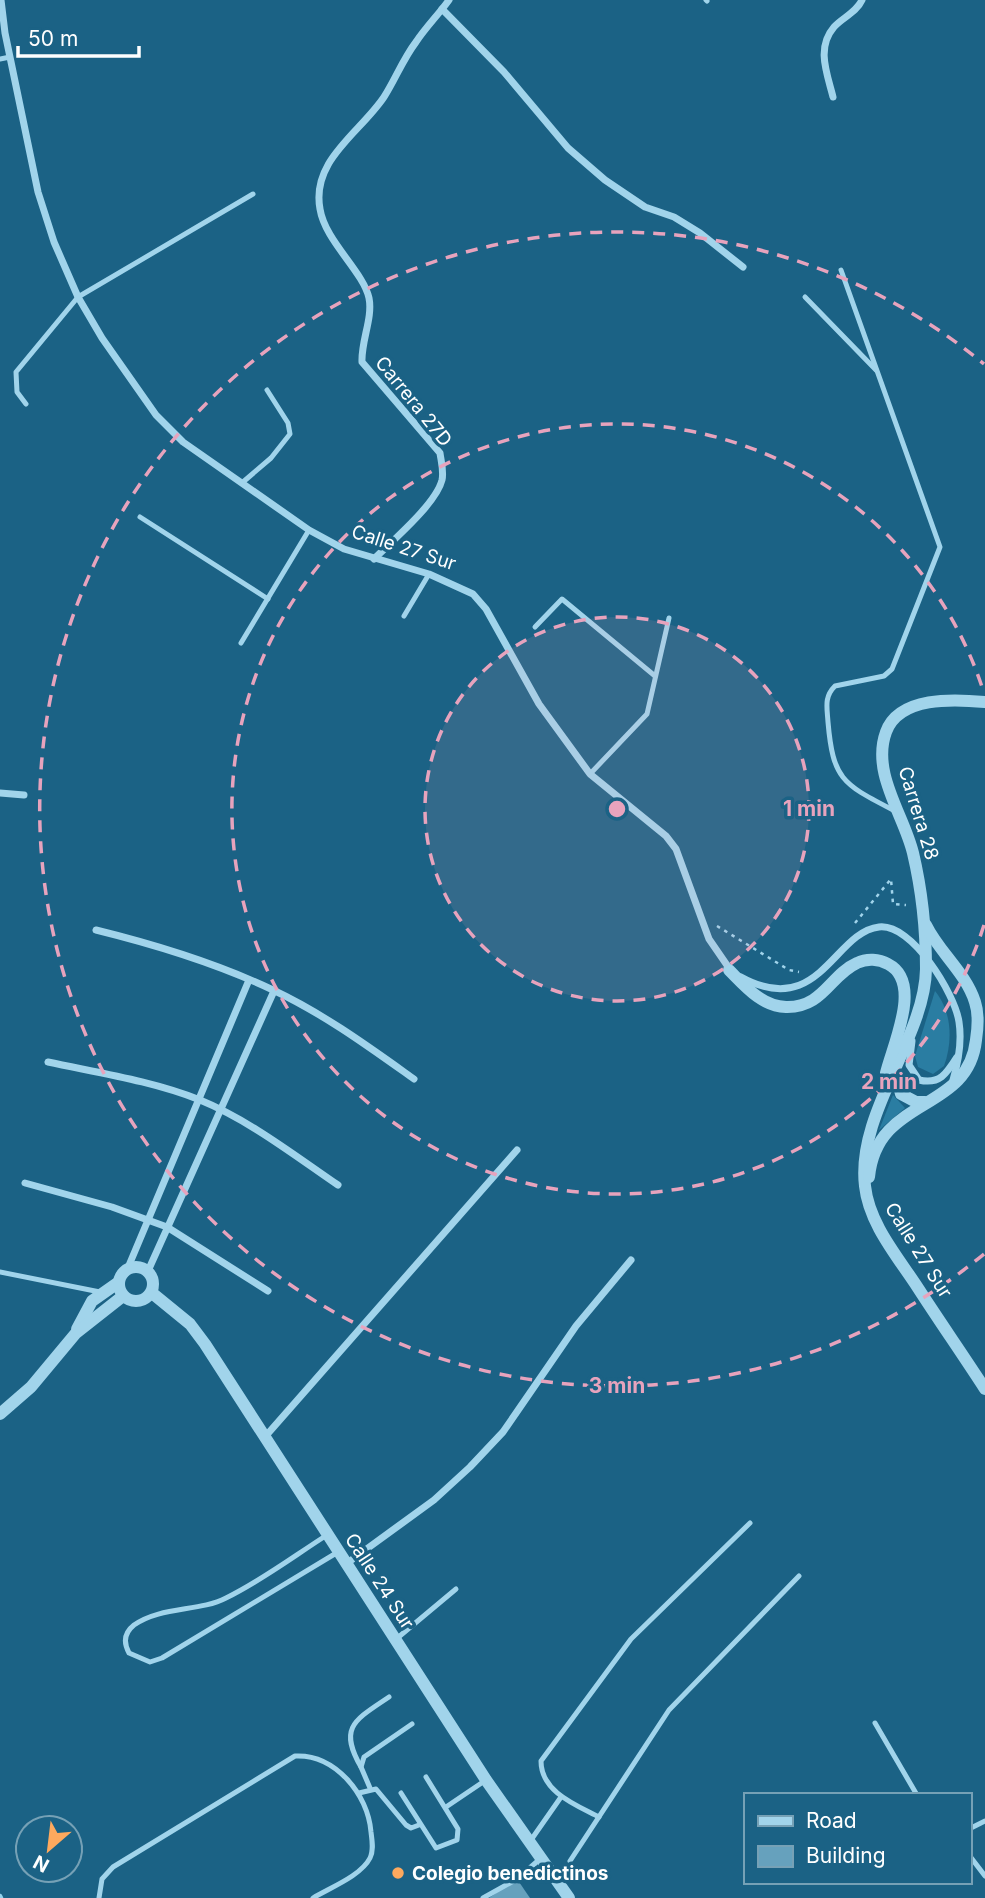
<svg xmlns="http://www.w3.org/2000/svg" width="985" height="1898" viewBox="0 0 985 1898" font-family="Inter,sans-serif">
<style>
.green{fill:#2a7da2}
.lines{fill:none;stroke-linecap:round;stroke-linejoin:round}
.stream{stroke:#94d3ed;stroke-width:4.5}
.building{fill:#66a1bd}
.path{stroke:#a1d4eb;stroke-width:2.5;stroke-dasharray:3.5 5;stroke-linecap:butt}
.service{stroke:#a1d4eb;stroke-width:5}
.minor{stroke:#a1d4eb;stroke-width:7}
.tertiary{stroke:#a1d4eb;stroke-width:12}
.ring{fill:none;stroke:#e7a3bd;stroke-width:3.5;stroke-dasharray:12 9}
.poi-dot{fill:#fda95e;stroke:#1b6285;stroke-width:2.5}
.labels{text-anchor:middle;stroke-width:7;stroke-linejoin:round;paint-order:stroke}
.street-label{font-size:19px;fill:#fff;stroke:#1b6285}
.poi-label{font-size:19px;font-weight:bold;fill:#fff;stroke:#1b6285;text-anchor:start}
.centre{fill:#e7a3bd;stroke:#1b6285;stroke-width:3.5}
.ring-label{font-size:21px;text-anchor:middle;font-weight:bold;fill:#e7a3bd;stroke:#1b6285;stroke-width:7;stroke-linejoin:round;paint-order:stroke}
</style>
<rect width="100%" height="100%" fill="#1b6285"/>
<g class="green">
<path d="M935 991C952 1012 953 1041 944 1066L933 1074 918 1067 915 1056Z"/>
<path d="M893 1095 905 1108 879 1130Z"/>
</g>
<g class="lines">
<path class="stream" d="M0 1896 1 1898"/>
</g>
<path class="building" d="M517 1879 530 1898H489Z"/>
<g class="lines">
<g class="path">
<path d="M855 923 891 879 893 904 906 905"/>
<path d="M717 926 789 970 799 972"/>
</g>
<g class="service">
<path d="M706 0 707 1"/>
<path d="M0 59 10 57"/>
<path d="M841 270 940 547 892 669 884 676 835 686C824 697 827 707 828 722 833 780 843 784 893 810"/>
<path d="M805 297 876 370"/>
<path d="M26 404 17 392 16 372 78 297 253 194"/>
<path d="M243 482 271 458 290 434 288 423 267 390"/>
<path d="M140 517 268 599"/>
<path d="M404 616 429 574"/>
<path d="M535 627 562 599 655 676"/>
<path d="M241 643 309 530"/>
<path d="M590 774 647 714 669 618"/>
<path d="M0 1272 100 1292"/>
<path d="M327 1535C294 1556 261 1581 226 1598 199 1612 161 1606 134 1625 124 1633 123 1642 129 1653L150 1662 162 1658 338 1552"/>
<path d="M395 1640 456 1589"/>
<path d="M875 1723 917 1795"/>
<path d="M361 1767C338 1727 355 1720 389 1697"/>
<path d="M370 1788 361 1767 364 1757 412 1724"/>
<path d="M359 1793 376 1789 406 1825 411 1828 419 1825"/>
<path d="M401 1793 436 1848 457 1840 458 1829 426 1777"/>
<path d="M446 1807 486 1780"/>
<path d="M599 1817C576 1805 541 1792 541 1761L631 1639 750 1523"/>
<path d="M969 1829 985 1821"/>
<path d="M531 1840 561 1797"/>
<path d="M969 1855 985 1876"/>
<path d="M570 1861 669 1710 799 1576"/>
<path d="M99 1898 102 1879 113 1867 295 1756C335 1754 368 1794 371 1832 372 1841 374 1850 370 1858 361 1876 329 1888 313 1898"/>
<path d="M483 1898 517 1879 540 1859"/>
</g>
<g class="minor">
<path d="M1 0 5 33 38 192 54 242 78 297 102 338 156 415 183 442 309 530 344 549 429 574 473 594 486 609 539 704 590 774 666 836 676 849 709 939 731 971"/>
<path d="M442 9 504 72 568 148 605 180 645 207 674 217 700 233 743 267"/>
<path d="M833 97C827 73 816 48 834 27 843 17 856 13 862 0"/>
<path d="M374 559C392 541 436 504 442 480 444 471 441 461 440 453L362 362C361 341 373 318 369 298 363 271 325 241 320 209 311 160 360 133 384 97 395 80 403 59 416 42 426 27 439 14 449 0"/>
<path d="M0 793 24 795"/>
<path d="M96 930C157 945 216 963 273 990 324 1014 369 1047 414 1079"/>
<path d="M741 977C819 1020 834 932 879 927 912 923 955 994 959 1022 962 1041 958 1063 953 1080"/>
<path d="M912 1041 909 1065 919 1080C940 1085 947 1073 957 1057"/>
<path d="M48 1062C99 1073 152 1081 200 1100 249 1120 294 1155 338 1185"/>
<path d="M25 1183 112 1207 167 1227 268 1291"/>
<path d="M127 1270 249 980"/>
<path d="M148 1271 274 991"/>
<path d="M264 1438 517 1150"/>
<path d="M346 1564 434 1500 470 1467 503 1432 576 1326 631 1260"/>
</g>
<g class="tertiary">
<path d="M985 702C954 699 899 696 886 732 871 773 904 815 913 853 922 891 926 930 926 969 925 1038 856 1113 865 1186 869 1224 898 1257 918 1288 940 1322 963 1355 985 1389"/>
<path d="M729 970C745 986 761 1006 786 1007 823 1008 830 975 857 963 867 958 879 959 888 964 923 982 893 1044 886 1073"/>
<path d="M895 1070 901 1094 916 1102H925"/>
<path d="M869 1177C877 1095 968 1114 976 1040 978 1027 979 1014 975 1002 966 973 939 952 926 925"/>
<circle cx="136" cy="1284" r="17"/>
<path d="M152 1293 190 1324 205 1344 486 1780 569 1898"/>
<path d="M77 1329 92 1301 119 1282"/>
<path d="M0 1414 31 1387 76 1333 123 1296"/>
</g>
</g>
<circle cx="617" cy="809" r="192" fill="#e7a3bd" fill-opacity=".12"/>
<g class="ring">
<circle cx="617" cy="809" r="192"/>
<path d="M984 925A385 385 0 1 1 984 693"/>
<path d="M984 1254A577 577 0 1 1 984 364"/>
</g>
<circle class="poi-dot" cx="398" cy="1873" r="7"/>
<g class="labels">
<g class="street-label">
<text transform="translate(414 401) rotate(51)" y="7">Carrera 27D</text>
<text transform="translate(404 547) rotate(18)" y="7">Calle 27 Sur</text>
<text transform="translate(919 813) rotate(73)" y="7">Carrera 28</text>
<text transform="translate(919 1250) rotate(58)" y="7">Calle 27 Sur</text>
<text transform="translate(380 1581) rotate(57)" y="7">Calle 24 Sur</text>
</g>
<g class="poi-label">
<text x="412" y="1880">Colegio benedictinos</text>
</g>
</g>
<circle cx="617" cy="809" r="10" class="centre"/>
<g class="ring-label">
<text x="809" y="816">1 min</text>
<text x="889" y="1089">2 min</text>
<text x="617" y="1393">3 min</text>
</g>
<rect x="744" y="1793" width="228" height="91" fill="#1b6285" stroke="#76a1b6" stroke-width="2"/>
<rect x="758" y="1816" width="35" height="10" fill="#a1d4eb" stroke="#76a1b6" stroke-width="2"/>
<text x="806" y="1828" font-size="21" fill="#ffffff">Road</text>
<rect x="758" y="1846" width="35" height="21" fill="#66a1bd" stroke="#76a1b6" stroke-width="2"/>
<text x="806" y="1863" font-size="21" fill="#ffffff">Building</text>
<g transform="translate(49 1849) rotate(208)"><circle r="33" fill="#1b6285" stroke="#76a1b6" stroke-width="2"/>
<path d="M0-5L12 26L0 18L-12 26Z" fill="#fda95e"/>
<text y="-10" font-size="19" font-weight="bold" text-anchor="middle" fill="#ffffff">N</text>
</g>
<path d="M18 46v10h121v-10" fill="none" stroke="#ffffff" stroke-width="3.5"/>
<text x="28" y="46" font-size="21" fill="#ffffff" stroke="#1b6285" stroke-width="5" paint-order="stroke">50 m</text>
</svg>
